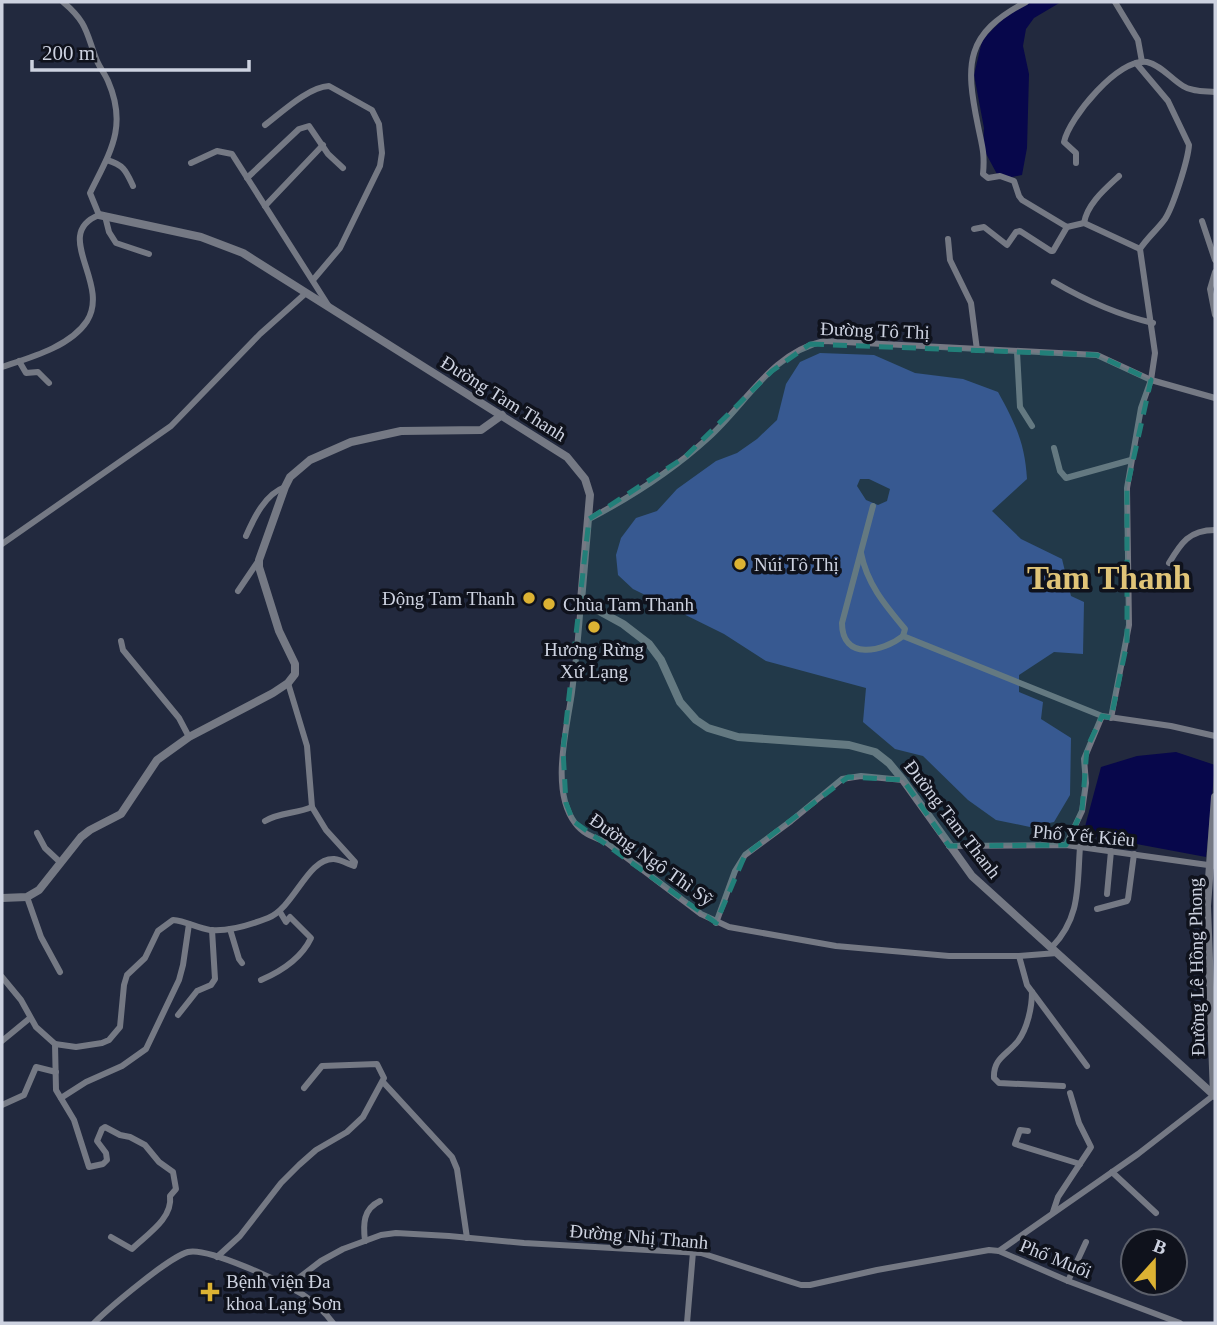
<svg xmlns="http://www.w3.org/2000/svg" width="1217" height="1325" viewBox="0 0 1217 1325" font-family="Georgia,serif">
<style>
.forest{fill:#3c5198;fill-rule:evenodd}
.water{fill:#07074b}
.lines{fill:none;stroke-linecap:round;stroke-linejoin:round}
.minor{stroke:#757984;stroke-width:6}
.tertiary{stroke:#757984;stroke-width:8}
.marked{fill:#227f79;fill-opacity:0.2;stroke:#227f79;stroke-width:5;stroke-dasharray:14 9;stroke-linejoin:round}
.poi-dot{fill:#dcb233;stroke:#0f121c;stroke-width:2.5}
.labels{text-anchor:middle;stroke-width:7;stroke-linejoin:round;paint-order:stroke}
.street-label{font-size:19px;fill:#cdd2e0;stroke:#0f121c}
.poi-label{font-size:19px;fill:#cdd2e0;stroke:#0f121c;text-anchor:start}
.town-label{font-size:33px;font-weight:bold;fill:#e0c478;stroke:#0f121c}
</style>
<rect width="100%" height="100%" fill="#22293e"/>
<path class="forest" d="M820 353 874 355 915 373 963 379 998 392C1015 423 1025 443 1027 479L992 511 1021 539 1062 559 1071 596 1084 602 1083 654 1054 652 1019 675V692L1043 702 1041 719 1071 738 1070 795 1054 822 1030 827 996 820 968 800 923 756 895 749 863 722 866 688 766 661 724 634 633 589 618 575 616 555 621 538 636 518 657 511 677 489 716 461 737 453 757 439 777 420 786 384 800 362ZM860 479H869L890 489 887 501 878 505 866 500 857 486Z"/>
<g class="water">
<path d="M1029 2H1061L1034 18 1026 29 1023 46 1029 74 1027 148 1022 175 1012 177 998 176 983 148 984 128 974 75 982 41 986 36 1008 14Z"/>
<path d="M1176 752 1215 765 1206 857 1083 834 1101 767 1137 756Z"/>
</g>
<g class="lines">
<g class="minor">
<path d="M1026 2C965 34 965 63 978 126 982 146 985 153 983 174L988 178 1000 176 1014 181 1019 196 1022 200 1067 227 1084 223 1140 249"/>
<path d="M1115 2 1138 40 1142 62"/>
<path d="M265 125C281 113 308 87 329 86L372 110 379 124 382 153 380 166 340 248 313 280"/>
<path d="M107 160C124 165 126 171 133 186"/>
<path d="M191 163 217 151 232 154 328 305"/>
<path d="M1076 163V153L1064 142C1069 118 1119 57 1147 62 1161 65 1171 79 1183 86 1192 92 1205 91 1215 92"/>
<path d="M247 178 299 129 309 126 328 154 343 168"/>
<path d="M265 206 323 145"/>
<path d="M105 216 109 232 116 243 149 254"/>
<path d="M1202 221 1215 260"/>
<path d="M1084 223C1087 204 1105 189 1119 176"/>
<path d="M974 229 984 227 1007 245 1016 232 1020 231 1051 251H1053L1067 227"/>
<path d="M948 239 950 260 971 303 977 350"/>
<path d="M1215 272 1210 289 1215 315"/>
<path d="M1054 282C1085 300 1118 315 1153 323"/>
<path d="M1017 352 1020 407 1032 426"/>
<path d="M19 361 26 373 38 372 49 383"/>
<path d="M2 367C29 358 70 347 87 321 111 283 51 234 99 215L90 193C110 152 128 127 108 81 105 74 100 68 97 61 86 33 88 23 63 2"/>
<path d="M1054 448 1060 471 1066 478 1131 460"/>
<path d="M873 506 842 623C842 661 883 652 903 636"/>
<path d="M589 519C631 497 672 471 708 438 746 404 771 353 824 341L1097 355 1151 380 1215 398"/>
<path d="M246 536C254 518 265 494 285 487"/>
<path d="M2 544 171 426 260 334 306 293"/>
<path d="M861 553C867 584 885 605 905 629L903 636"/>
<path d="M1169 563C1181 543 1189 530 1215 530"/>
<path d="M238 591 259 560"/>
<path d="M581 601C579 631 576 661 572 692 567 729 550 790 575 823 583 834 593 837 606 842L701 914 729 927 836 946 949 956H1019L1057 953"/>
<path d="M903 636 1102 716 1171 726 1215 736"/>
<path d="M121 641 123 650 179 718 189 737"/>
<path d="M1111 718 1129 625 1127 488 1141 408 1151 380 1155 353 1140 249C1147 238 1157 230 1165 219 1173 207 1188 160 1189 145L1168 101 1136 63"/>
<path d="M265 821C280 812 296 814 312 807"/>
<path d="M37 833 45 848 61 863"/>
<path d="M1066 845 1082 811 1086 783 1084 759 1102 716"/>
<path d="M949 846 1066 845 1215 866"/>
<path d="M1107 894 1111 851"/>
<path d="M27 897 41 937 60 972"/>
<path d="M1097 909 1127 901 1128 899 1134 854"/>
<path d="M716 923 735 871 745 855 791 821 842 779 861 776 903 780"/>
<path d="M230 929 239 959 242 963"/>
<path d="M1052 947C1081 917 1077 886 1080 847"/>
<path d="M1019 956 1027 985 1087 1066"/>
<path d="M2 977 21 1000 36 1027 55 1044 76 1047 102 1043 109 1040 120 1027 124 985 127 975 145 958 158 931 173 920C186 921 197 928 210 930 229 932 250 925 268 918 295 907 307 858 334 859 342 860 348 864 354 866L355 862 326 830 312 807 307 746 288 683"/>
<path d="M261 980C282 971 301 959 311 938L290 917 286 922 280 912"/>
<path d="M1032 992C1032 1008 1027 1029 1018 1041 1007 1055 993 1058 994 1078L999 1083 1063 1086"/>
<path d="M178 1015 197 991 211 985 215 979 212 930"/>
<path d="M2 1041 30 1018"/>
<path d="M55 1044 56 1090 74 1120 89 1167 103 1164 107 1160 106 1153 97 1141 102 1129 105 1127 120 1135 130 1137 145 1145 159 1162 173 1172 176 1189 170 1196C173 1219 146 1235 132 1249L111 1237"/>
<path d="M383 1082 452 1157 457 1169 467 1238"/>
<path d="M61 1098 86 1082 122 1066 146 1049 179 980 183 965 189 924"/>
<path d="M2 1105 24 1095 36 1067 56 1072"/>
<path d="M1028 1131 1020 1130 1015 1144 1080 1164"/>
<path d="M1112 1172 1156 1213"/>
<path d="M1053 1212 1058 1197 1091 1147 1079 1123 1070 1093"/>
<path d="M365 1241C363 1224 363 1209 380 1201"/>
<path d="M999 1251 1068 1281 1180 1323"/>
<path d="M217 1257 240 1236 281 1183 299 1165 316 1150 347 1132 363 1117 384 1078 377 1064 322 1066 304 1088"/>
<path d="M1068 1281 1086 1242"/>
<path d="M287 1287 321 1261 343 1249 381 1235 396 1233 449 1236 524 1243 701 1253 801 1285H810L877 1270 989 1250 999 1251 1138 1154 1214 1095"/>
<path d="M94 1323C109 1308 169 1257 188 1252 208 1247 282 1282 302 1294 314 1302 325 1312 333 1323"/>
<path d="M687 1323 693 1252"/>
</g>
<g class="tertiary">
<path d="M99 215 201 237 243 253 567 457 585 479 590 495 581 601 623 624 649 644 661 660 680 702 696 720 708 728 738 737 849 745 875 752 889 763 903 780 972 876 1215 1096"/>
<path d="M2 898 27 897 39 890 81 837 90 830 121 814 157 760 189 737 273 693 288 683 295 674V664L279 631 259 567V560L285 487 290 477 310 460 351 442 401 431 481 430 502 415"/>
<path d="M1214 1095 1207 906 1215 797"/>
</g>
</g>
<path class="marked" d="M810 344 1097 355 1151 380 1127 488V643L1111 718 1102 716 1087 748 1082 811 1066 845 949 846 903 780 848 777 745 855 716 923 573 821 566 803 563 750 589 519 685 457 772 371Z"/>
<g class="poi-dot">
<circle cx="740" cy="564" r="7"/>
<circle cx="529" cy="598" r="7"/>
<circle cx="549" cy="604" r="7"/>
<circle cx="594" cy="627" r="7"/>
<path d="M206.5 1281.5h7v7h7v7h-7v7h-7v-7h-7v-7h7z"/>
</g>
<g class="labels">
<g class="street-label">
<text transform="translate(875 330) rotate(2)" y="7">Đường Tô Thị</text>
<text transform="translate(504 398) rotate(32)" y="7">Đường Tam Thanh</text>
<text transform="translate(953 819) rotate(52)" y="7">Đường Tam Thanh</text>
<text transform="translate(1084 835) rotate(5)" y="7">Phố Yết Kiêu</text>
<text transform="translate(652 859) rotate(35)" y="7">Đường Ngô Thì Sỹ</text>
<text transform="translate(1196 967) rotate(-91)" y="7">Đường Lê Hồng Phong</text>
<text transform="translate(639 1236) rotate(5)" y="7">Đường Nhị Thanh</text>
<text transform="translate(1056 1258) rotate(22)" y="7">Phố Muối</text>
</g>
<g class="poi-label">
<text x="754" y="571">Núi Tô Thị</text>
<text x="515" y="605" text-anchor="end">Động Tam Thanh</text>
<text x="563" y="611">Chùa Tam Thanh</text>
<text x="594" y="656" text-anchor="middle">Hương Rừng<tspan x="594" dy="22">Xứ Lạng</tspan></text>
<text x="226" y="1288">Bệnh viện Đa<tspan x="226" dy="22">khoa Lạng Sơn</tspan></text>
</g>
<g class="town-label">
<text x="1109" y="589">Tam Thanh</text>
</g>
</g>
<rect width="1217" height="1325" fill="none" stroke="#cdd2e0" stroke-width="7"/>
<g transform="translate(1154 1262) rotate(21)"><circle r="33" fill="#0f121c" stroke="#5b5f6a" stroke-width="2"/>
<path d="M0-5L12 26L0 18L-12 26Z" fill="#dcb233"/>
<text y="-10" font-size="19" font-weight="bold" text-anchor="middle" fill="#cdd2e0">B</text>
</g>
<path d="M32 60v10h217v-10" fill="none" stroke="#cdd2e0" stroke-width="3.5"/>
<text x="42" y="60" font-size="21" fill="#cdd2e0" stroke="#0f121c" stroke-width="5" paint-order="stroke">200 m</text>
</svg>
